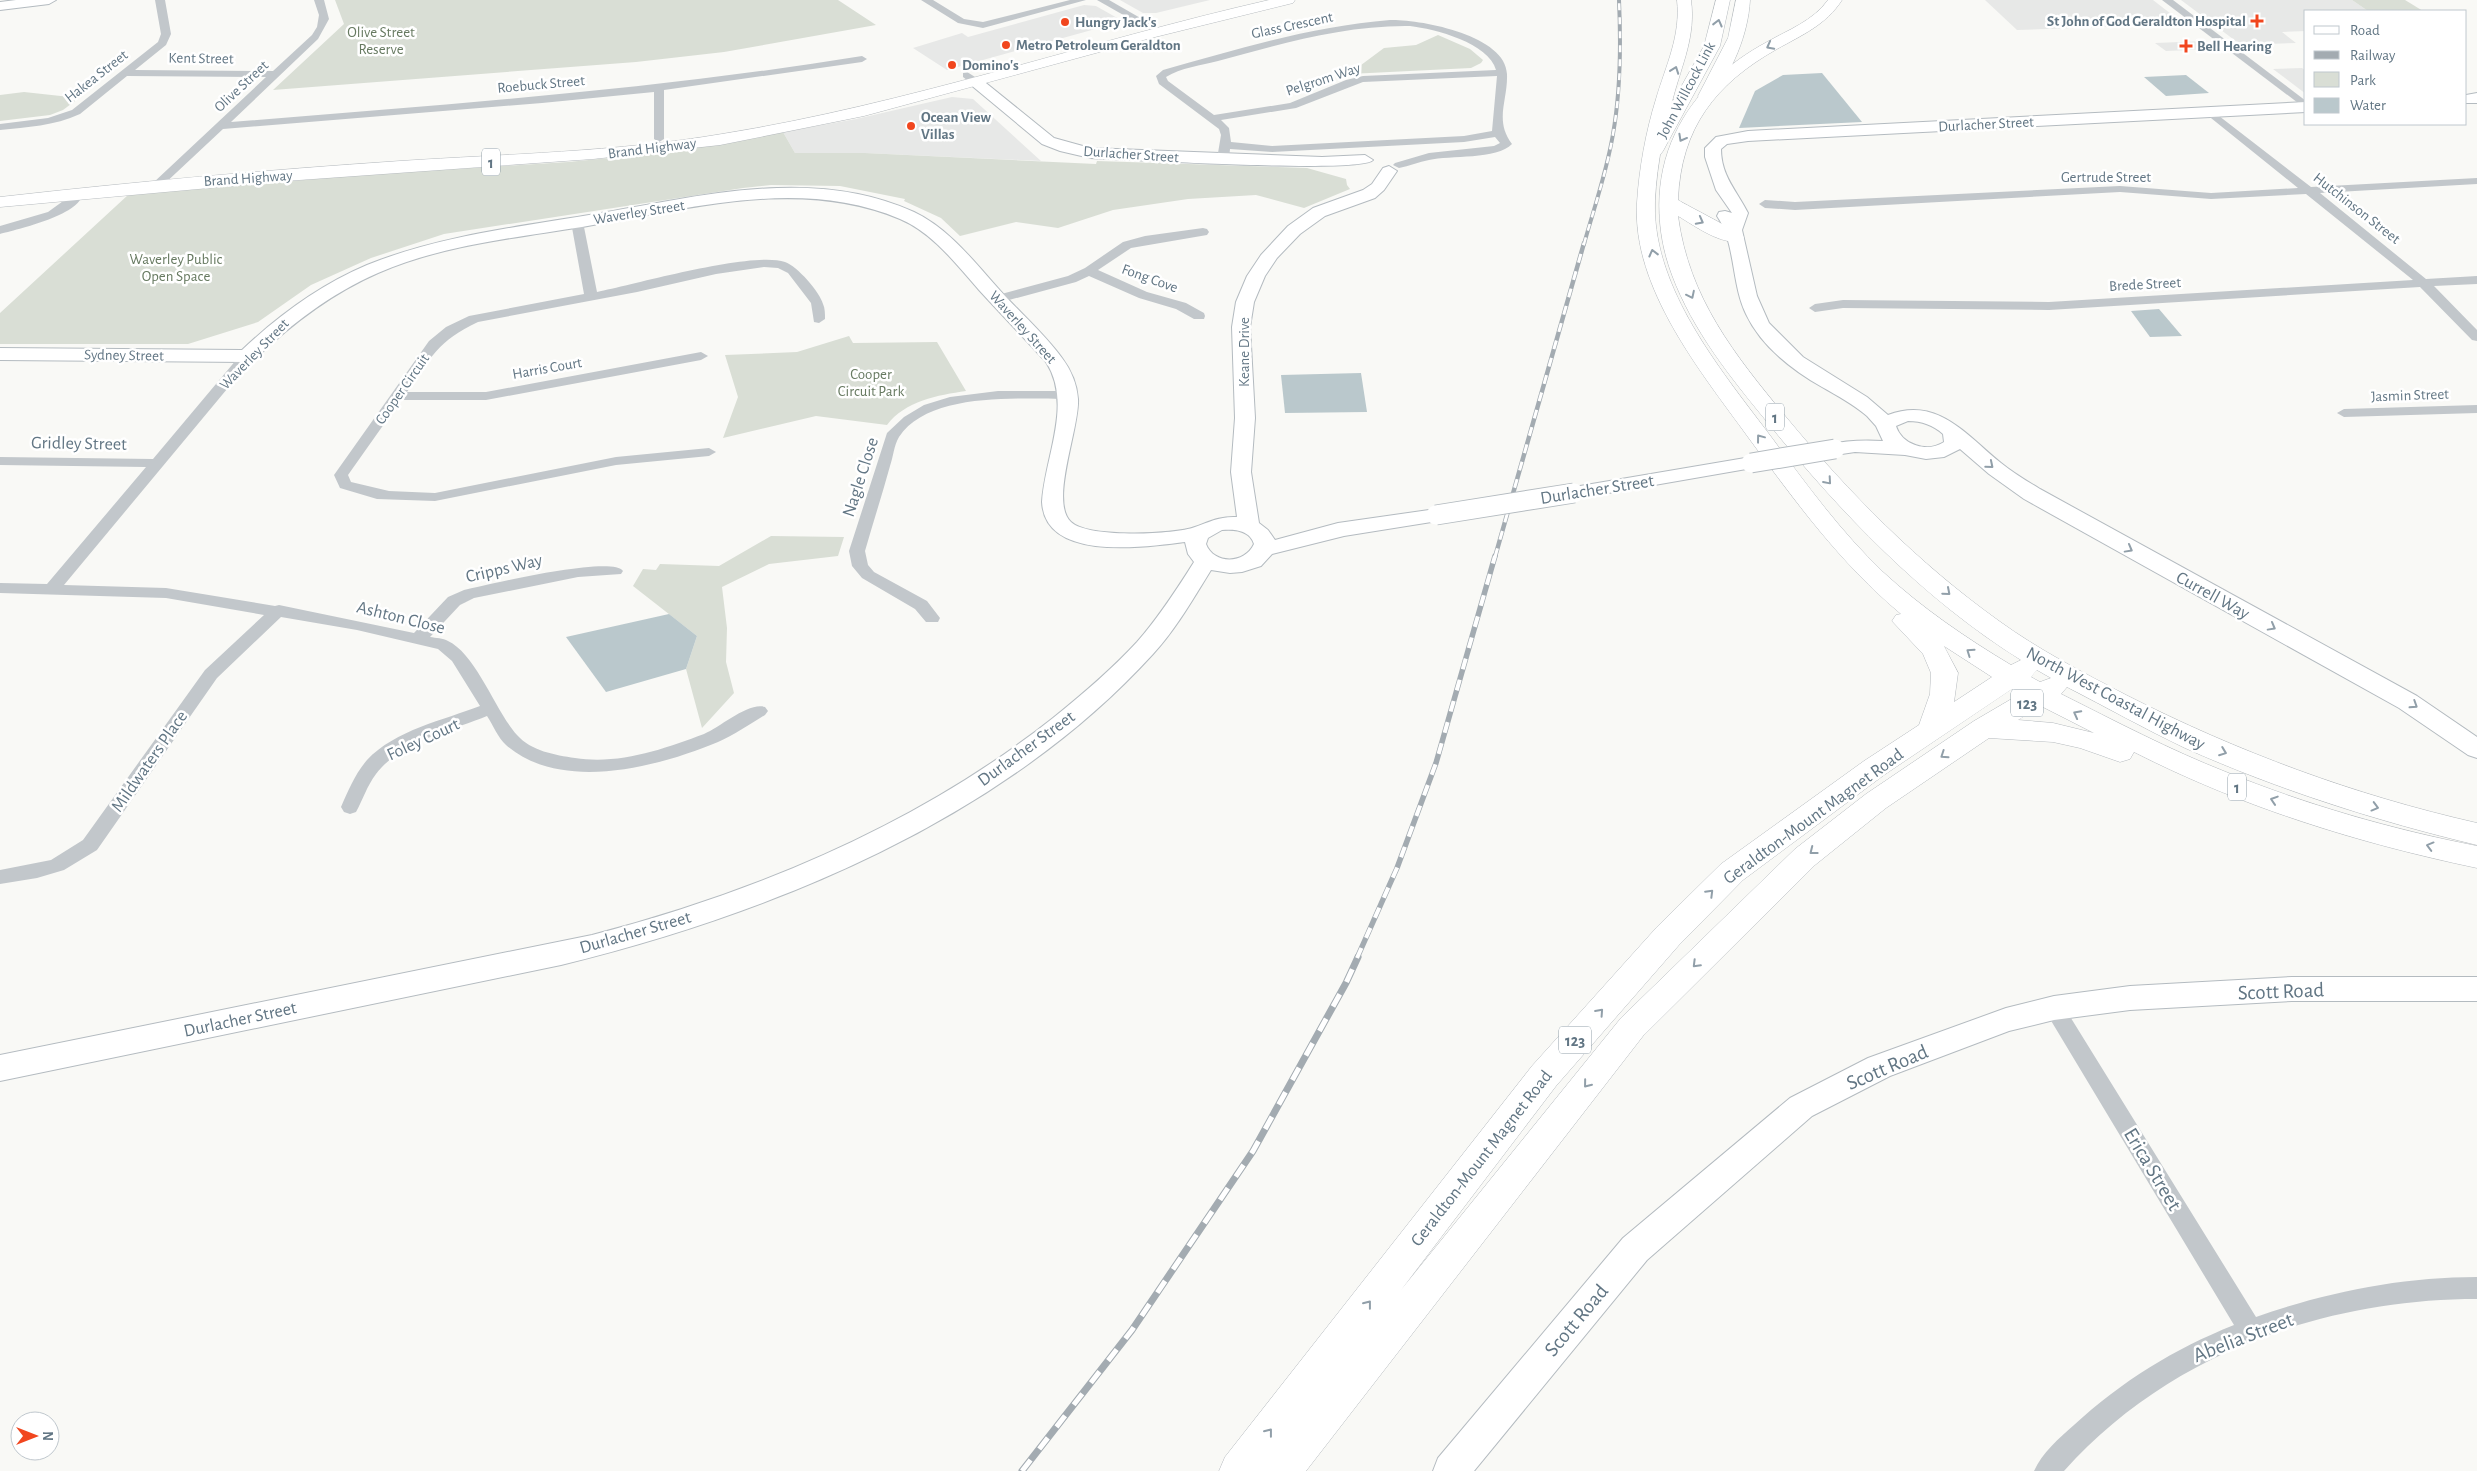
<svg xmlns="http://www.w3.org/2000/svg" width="2477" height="1471" viewBox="0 0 2477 1471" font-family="'Alegreya Sans',sans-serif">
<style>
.built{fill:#e7e8e7}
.green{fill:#d9ded5}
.water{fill:#bac8cc}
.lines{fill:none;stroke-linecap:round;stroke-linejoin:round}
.secondary-casing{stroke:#b4bbc0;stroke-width:2}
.primary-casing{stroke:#b5bbbf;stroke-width:1}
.highway-casing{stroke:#b5babe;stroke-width:1}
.street{fill:#c2c7cb;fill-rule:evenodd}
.secondary{fill:#fff;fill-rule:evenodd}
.primary{fill:#fff;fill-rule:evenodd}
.highway{fill:#fff;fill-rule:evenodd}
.rail-far3-casing{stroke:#a3abb1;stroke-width:4}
.rail-far2-casing{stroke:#a3abb1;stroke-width:4.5}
.rail-far1-casing{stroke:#a3abb1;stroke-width:5.5}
.rail-casing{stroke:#a3abb1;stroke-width:7}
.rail-far3{stroke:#fff;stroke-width:2.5;stroke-dasharray:7;stroke-linecap:butt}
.rail-far2{stroke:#fff;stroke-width:3;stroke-dasharray:9;stroke-linecap:butt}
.rail-far1{stroke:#fff;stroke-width:4;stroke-dasharray:11;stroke-linecap:butt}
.rail{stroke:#fff;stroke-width:5;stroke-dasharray:14;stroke-linecap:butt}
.secondary-bridge-casing{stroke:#b4bbc0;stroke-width:21;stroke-linecap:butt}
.secondary-bridge{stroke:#fff;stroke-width:19}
.oneway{stroke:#919fa9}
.poi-dot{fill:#f1461e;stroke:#fff;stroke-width:2}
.labels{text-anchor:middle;stroke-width:5;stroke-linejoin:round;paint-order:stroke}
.far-poi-label{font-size:15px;font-weight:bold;fill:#627684;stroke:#fff;text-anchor:start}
.far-street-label{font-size:15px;fill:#627684;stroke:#fff}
.far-park-label{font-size:15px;fill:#677a61;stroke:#fff}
.shield{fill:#fff;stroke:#919fa9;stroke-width:1}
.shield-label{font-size:16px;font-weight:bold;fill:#627684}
.street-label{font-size:18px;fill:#627684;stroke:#fff}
.near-street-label{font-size:21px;fill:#627684;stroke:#fff}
</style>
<rect width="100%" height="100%" fill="#f9f9f6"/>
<g class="built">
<path d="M1120 0H1210L1156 13H1143Z"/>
<path d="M1985 0H2153L2184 24 2017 30Z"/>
<path d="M2181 0H2352L2368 11H2306V31L2282 32 2296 43 2241 45Z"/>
<path d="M1084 5 1096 6 1119 19 1117 23 947 70 913 48 962 33 968 37Z"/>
<path d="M2206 41 2216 49 2166 51 2155 43Z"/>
<path d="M2302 68 2306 71V94L2273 69Z"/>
<path d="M952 97 973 99 1041 161 865 153H795L783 132 856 119Z"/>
</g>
<g class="green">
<path d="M335 0H838L876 25 724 52 636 62 273 90 344 24Z"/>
<path d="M2352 0H2405L2423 11H2368Z"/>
<path d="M1438 35 1470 49 1483 60 1481 63 1471 68 1349 74 1384 48 1416 45Z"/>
<path d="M24 92 79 98 63 110 50 115 0 121V95Z"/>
<path d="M783 132 795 153H865L1096 164 1097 161 1307 168 1346 179 1347 185 1350 189 1304 208 1256 195 1188 199 1113 210 1058 228 1016 222 960 236 941 218 904 201 905 199 840 186 771 185 743 188 444 234 371 258 311 285 258 322 188 344H0V313L128 195 373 174 568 162 671 152Z"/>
<path d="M849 336 853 343 937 342 966 391C938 395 905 401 887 425L816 416 723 438 738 397 725 355 797 352Z"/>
<path d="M771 536 844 537 838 556 769 564 722 587 727 628 726 662 734 693 702 728 686 669 697 636 633 586 643 569 656 570 660 564 719 566Z"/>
</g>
<g class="water">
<path d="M1822 73 1862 122 1739 128 1755 91 1783 75Z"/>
<path d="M2186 75 2209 93 2166 96 2144 77Z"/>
<path d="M2159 309 2182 336 2150 337 2131 311Z"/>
<path d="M1361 373 1367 412 1285 413 1281 375Z"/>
<path d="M669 614 697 636 686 669 606 692 566 637Z"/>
</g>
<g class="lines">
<g class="secondary-casing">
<g id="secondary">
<path d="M16 0H56L49 4 0 10V2Z"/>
<path d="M976 78 981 79 1054 138 1090 148 1322 157 1365 155 1373 160C1363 174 1123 159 1090 158L1060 151 1042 144 971 85 969 82Z"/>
<path d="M2477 93V103H2466V95Z"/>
<path d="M2306 102V112L1748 141 1727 144 1721 149C1721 176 1737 191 1748 213L1742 230 1757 296 1769 323 1803 357 1867 397 1888 415C1938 396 1966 435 2001 463 2013 473 2027 481 2040 489L2417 696 2477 737V758L2468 755 2399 708 2024 499 1989 474 1960 449 1944 457 1926 459 1905 455 1855 452 1835 455 1828 453 1825 449 1828 445C1847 440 1864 440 1883 441L1876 426 1867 416C1853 404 1838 396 1822 387 1792 370 1761 346 1746 314 1731 283 1736 244 1717 216L1719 212 1725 211 1732 213 1716 190 1705 157V148L1716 137 1748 131ZM1908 421C1922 421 1933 425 1943 434L1944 442C1927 453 1902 445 1896 426Z"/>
<path d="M1389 166 1397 171 1384 190 1375 198 1325 216 1300 234 1277 258 1265 276 1254 302 1250 327 1255 418 1251 472 1259 523 1268 530 1275 540 1338 523 1436 509 1444 510 1447 515 1444 520 1344 536 1272 554 1261 566 1242 572 1230 573 1211 570C1193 599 1176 629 1153 654 1003 819 774 913 561 965L0 1081V1055L592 935C757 892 919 824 1053 718 1083 694 1112 669 1137 642 1159 617 1177 589 1194 562L1188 554 1185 542C1144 547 1045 562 1042 502 1045 456 1073 404 1046 362 1024 338 1001 314 979 290 956 264 933 233 900 219 799 176 685 210 582 227 514 238 442 245 378 273 330 294 291 324 254 360L247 362 0 360V348L242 350C279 315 320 285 367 265 436 237 510 228 583 216 690 199 810 164 914 212 952 230 978 267 1006 297 1025 317 1046 336 1062 358 1071 370 1077 384 1078 399 1080 427 1049 502 1071 522 1088 538 1173 535 1195 527 1209 522 1220 516 1237 517L1231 472 1235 418 1232 327 1236 302 1247 276 1261 255 1288 226 1313 208 1363 190 1372 184 1383 168ZM1222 530C1234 529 1250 530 1254 544 1245 564 1214 565 1206 544L1208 538Z"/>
<path d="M1751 457 1758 459 1761 463 1758 467 1574 499 1567 497 1563 493 1567 489 1574 487Z"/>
<path d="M2292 977H2477V1001H2292L2130 1010 2054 1020 2009 1031 1890 1076 1812 1116 1647 1260 1474 1471H1433L1438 1458 1623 1238 1790 1098 1868 1058 2006 1008 2054 996 2130 986Z"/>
</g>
</g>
<g class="primary-casing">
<g id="primary">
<path d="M1716 0H1730L1720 46 1663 151 1660 155H1648L1645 151 1704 46Z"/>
<path d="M1736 0H1750C1748 36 1732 70 1712 100H1700L1698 96 1728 38Z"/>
</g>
</g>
<g class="highway-casing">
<g id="highway">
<path d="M1269 0H1295L1293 3 1151 38 864 116 720 145 593 159 285 181 0 207V197C133 182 266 170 400 161 507 154 616 152 722 134 908 104 1086 42 1269 0Z"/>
<path d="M1677 0H1691C1696 36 1682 64 1673 98 1663 131 1654 181 1655 214 1659 297 1724 374 1772 438 1806 484 1841 532 1883 572 1922 608 1966 638 2011 665L2021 660C1923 599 1840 512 1768 423 1731 378 1693 331 1672 275 1655 230 1654 178 1675 134 1694 93 1728 63 1767 42 1788 30 1813 21 1828 0H1842C1826 25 1802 35 1777 49 1715 84 1681 128 1678 200 1688 206 1741 233 1744 237L1742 241C1722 246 1695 226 1678 216 1689 298 1734 354 1786 417 1849 493 1918 563 1999 621 2039 650 2082 672 2126 695 2238 752 2354 795 2477 823V845C2377 821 2279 790 2185 748 2145 729 2106 707 2067 687L2061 694C2115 721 2170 750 2226 772 2307 805 2391 829 2477 846V868C2358 843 2242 807 2134 752L2130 759 2120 762 2080 748 2053 742 1989 738 1886 808 1815 865 1643 1036 1306 1471H1219L1225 1457 1532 1066 1657 927 1721 864 1864 761 1919 725 1930 694 1931 673 1923 654 1892 621 1896 615 1901 614C1840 563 1795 501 1748 437 1701 372 1632 288 1637 203 1639 169 1646 131 1656 99 1666 65 1681 36 1677 0ZM1944 646 1992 677 1954 702 1958 673ZM2037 670 2051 678 2040 682 2031 677ZM2012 689 2020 694 1974 721 1866 794 1795 849 1621 1018 1401 1290 1556 1086 1679 945 1743 880 1884 775ZM2041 706 2094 733 2053 723 2018 720Z"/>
</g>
</g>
<g class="street">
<path d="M155 0H165L171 34 166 45 135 70 273 71 312 35 317 27 319 15 314 0H324L329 19 318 39 231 122C442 105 653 90 862 56L867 59 862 62 664 90V139L659 142 654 139V92L542 103 223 129 161 187H153V183L266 77 127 76 80 114C54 126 27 127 0 130V124L48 118 72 110 158 42 161 34Z"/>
<path d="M921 0H933L964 19 983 22 1070 0H1086L983 28 958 23Z"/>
<path d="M1097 0H1109L1163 31 1155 33Z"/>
<path d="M2162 0H2173L2306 101V109Z"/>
<path d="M1390 20C1419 19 1506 35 1507 74 1508 101 1494 120 1512 144 1497 160 1450 155 1429 160 1419 162 1409 166 1399 168L1393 165 1395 163 1429 153 1494 146 1500 143 1495 137 1464 142 1272 152 1230 149 1229 159 1223 162 1217 159 1221 135 1219 129 1159 84 1156 76 1163 70C1238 49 1313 26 1390 20ZM1410 26C1435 29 1489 43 1496 70L1363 76 1346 80 1290 103 1214 115 1168 81 1166 77C1180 68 1202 65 1218 61 1280 44 1345 25 1410 26ZM1497 76 1492 131 1464 136 1272 146 1231 142 1229 128 1221 120 1296 108 1363 82Z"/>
<path d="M967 72 980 80V84H972L963 77V73Z"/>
<path d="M2210 109 2311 187 2477 178V184L2320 193 2426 279 2477 276V284L2434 286 2477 330V341L2472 340 2420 287 2049 310 1843 308 1815 312 1809 308 1815 304 1843 300 2049 302 2413 280 2306 194 2211 199 2120 192 1795 210 1765 208 1759 204 1765 200 1795 202 2120 186 2211 193 2298 188 2206 114 2205 112Z"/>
<path d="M77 191 81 192C88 213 15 230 0 234V226L48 212Z"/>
<path d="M577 218 583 222 597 292C637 284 752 251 785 262 797 266 820 292 823 304 825 308 825 314 825 319L819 323 814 322 811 303 788 273 778 268 764 267 716 274 637 292 478 322C438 341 431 357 407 392H486L701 352 708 356 701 360 486 400H401L348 475 351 482 389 491 435 493 616 457 709 448 716 452 709 456 616 465 435 501 377 499 340 488 334 475 429 341 446 327 469 316 584 294 571 222Z"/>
<path d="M1203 228 1207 229 1209 232 1207 235 1131 248 1098 270 1147 292 1186 303 1204 313 1205 316 1204 319H1194L1176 309 1139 298 1089 276 1076 282 998 303 992 299 994 296 1068 276 1085 268 1123 242 1145 236Z"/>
<path d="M247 352 254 356 252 359 64 585 166 588 275 606 279 605 414 633 448 597 464 590C486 585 612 555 623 571L621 574 578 577 474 598 460 605 430 637C436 638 443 638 448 641 476 654 496 712 517 735 531 751 555 755 575 758 619 765 664 749 704 734 721 727 748 702 765 707L768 711 765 715C750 724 734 735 718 742 658 767 561 793 506 745 498 738 493 725 487 716 451 731 401 741 376 774 367 786 363 799 356 812L350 814 344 812 341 807C348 791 355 774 367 760 395 730 444 720 480 706L452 661 438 649 357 630 281 617 217 678 97 850 64 870 37 878 0 884V870L51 860 83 840 205 670 264 615 166 598 0 593V583L47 584 146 467 0 465V457L153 459 242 353Z"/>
<path d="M998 391H1069L1076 395 1069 399C1022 399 929 391 899 437 894 445 893 458 890 466 882 495 873 523 865 551L868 565 874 572 927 601 940 618 938 622H926L915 609 862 578 852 566 849 551 887 433 904 417 924 405 950 397Z"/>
<path d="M2477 405V413L2344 417 2337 413 2344 409Z"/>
<path d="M2054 1000 2061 1002 2256 1317C2327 1292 2402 1277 2477 1277V1299C2323 1299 2168 1355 2064 1471H2034C2042 1453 2059 1438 2074 1425 2122 1381 2174 1349 2234 1325L2047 1014 2044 1008 2047 1002Z"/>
</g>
<use href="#secondary" class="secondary"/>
<use href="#primary" class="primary"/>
<use href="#highway" class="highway"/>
<g class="rail-far3-casing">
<path id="rail-far3" d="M1584 244C1594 208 1607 171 1613 134 1621 89 1621 45 1619 0"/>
</g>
<g class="rail-far2-casing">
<path id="rail-far2" d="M1495 557 1584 243"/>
</g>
<g class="rail-far1-casing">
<path id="rail-far1" d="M1357 958 1397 868 1436 763 1495 556"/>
</g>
<g class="rail-casing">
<path id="rail" d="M1022 1471 1132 1330 1253 1151 1346 983 1358 957"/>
</g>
<use href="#rail-far3" class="rail-far3"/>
<use href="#rail-far2" class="rail-far2"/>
<use href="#rail-far1" class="rail-far1"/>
<use href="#rail" class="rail"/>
<g class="secondary-bridge-casing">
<g id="secondary-bridge">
<path d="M1751 463 1835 449"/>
<path d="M1436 515 1574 493"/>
</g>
</g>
<use href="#secondary-bridge" class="secondary-bridge"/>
</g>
<defs><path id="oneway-chevron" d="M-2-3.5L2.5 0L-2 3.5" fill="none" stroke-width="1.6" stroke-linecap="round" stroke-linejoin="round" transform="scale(1.25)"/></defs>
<g class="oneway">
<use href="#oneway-chevron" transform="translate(1718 23) rotate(-76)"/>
<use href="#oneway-chevron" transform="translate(1770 46) rotate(152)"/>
<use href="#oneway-chevron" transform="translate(1675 70) rotate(-70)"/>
<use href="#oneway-chevron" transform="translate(1682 138) rotate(119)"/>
<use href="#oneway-chevron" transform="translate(1700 221) rotate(28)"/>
<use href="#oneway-chevron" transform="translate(1653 253) rotate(-104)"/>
<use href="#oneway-chevron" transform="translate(1691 295) rotate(64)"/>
<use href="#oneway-chevron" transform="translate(1760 438) rotate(-127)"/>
<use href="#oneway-chevron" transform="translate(1990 465) rotate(40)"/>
<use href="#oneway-chevron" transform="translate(1828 481) rotate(49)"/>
<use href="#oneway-chevron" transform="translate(2129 549) rotate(29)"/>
<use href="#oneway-chevron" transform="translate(1947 592) rotate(41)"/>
<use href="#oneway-chevron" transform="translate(2272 627) rotate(29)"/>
<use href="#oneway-chevron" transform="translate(1970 652) rotate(-145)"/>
<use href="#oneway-chevron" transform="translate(2414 705) rotate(33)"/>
<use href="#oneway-chevron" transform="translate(2077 714) rotate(-152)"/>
<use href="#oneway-chevron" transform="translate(2223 752) rotate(21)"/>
<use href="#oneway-chevron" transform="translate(1944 755) rotate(146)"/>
<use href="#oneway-chevron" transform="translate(2274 800) rotate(-162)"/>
<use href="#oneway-chevron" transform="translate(2375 807) rotate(15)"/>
<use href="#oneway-chevron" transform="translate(2430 846) rotate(-165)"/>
<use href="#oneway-chevron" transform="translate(1813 851) rotate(142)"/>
<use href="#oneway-chevron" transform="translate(1710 893) rotate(-45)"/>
<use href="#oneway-chevron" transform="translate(1696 964) rotate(135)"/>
<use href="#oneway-chevron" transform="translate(1600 1012) rotate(-48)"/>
<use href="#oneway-chevron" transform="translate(1587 1084) rotate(129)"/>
<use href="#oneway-chevron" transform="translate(1368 1304) rotate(-52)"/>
<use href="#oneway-chevron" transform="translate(1269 1432) rotate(-52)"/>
</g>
<g class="poi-dot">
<path d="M2254.5 13.5h5v5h5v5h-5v5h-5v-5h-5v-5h5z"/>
<circle cx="1065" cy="22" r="5"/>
<circle cx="1006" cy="45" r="5"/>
<path d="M2183.5 38.5h5v5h5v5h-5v5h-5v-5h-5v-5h5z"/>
<circle cx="952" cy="65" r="5"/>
<circle cx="911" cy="126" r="5"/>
</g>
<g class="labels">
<g class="far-poi-label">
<text x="2246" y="26" text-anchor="end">St John of God Geraldton Hospital</text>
<text x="1075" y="27">Hungry Jack's</text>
<text x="1016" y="50">Metro Petroleum Geraldton</text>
<text x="2197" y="51">Bell Hearing</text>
<text x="962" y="70">Domino's</text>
<text x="921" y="122">Ocean View<tspan x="921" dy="17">Villas</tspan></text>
</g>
<g class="far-street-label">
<text transform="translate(1292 25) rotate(-12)" y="5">Glass Crescent</text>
<text transform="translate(201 58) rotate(1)" y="5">Kent Street</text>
<text transform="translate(96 76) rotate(-38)" y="5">Hakea Street</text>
<text transform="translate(1323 79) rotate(-18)" y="5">Pelgrom Way</text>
<text transform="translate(541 84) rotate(-5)" y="5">Roebuck Street</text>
<text transform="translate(241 86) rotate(-43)" y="5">Olive Street</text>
<text transform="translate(1686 90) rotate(-62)" y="5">John Willcock Link</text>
<text transform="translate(1986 124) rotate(-3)" y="5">Durlacher Street</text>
<text transform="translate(652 148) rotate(-7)" y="5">Brand Highway</text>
<text transform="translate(1131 154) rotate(4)" y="5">Durlacher Street</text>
<text x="2106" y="182">Gertrude Street</text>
<text transform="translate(248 178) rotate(-4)" y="5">Brand Highway</text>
<text transform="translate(2357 208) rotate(38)" y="5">Hutchinson Street</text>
<text transform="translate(639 212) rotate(-9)" y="5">Waverley Street</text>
<text transform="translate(1150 278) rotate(20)" y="5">Fong Cove</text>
<text transform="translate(2145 284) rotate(-3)" y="5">Brede Street</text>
<text transform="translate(1023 327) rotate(48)" y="5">Waverley Street</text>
<text transform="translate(1244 352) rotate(-90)" y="5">Keane Drive</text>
<text transform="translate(254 354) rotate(-46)" y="5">Waverley Street</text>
<text transform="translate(124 355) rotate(1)" y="5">Sydney Street</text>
<text transform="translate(547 368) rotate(-10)" y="5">Harris Court</text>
<text transform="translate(402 389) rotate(-55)" y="5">Cooper Circuit</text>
<text transform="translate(2410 395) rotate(-2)" y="5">Jasmin Street</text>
</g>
<g class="far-park-label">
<text x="381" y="37">Olive Street<tspan x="381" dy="17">Reserve</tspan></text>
<text x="176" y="264">Waverley Public<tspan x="176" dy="17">Open Space</tspan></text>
<text x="871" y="379">Cooper<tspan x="871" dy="17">Circuit Park</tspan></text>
</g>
<g class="shield">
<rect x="482" y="148.5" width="18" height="27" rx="4"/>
<rect x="1766" y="403.5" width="18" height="27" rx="4"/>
<rect x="2011" y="689.5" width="32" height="27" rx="4"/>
<rect x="2228" y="773.5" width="18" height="27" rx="4"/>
<rect x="1559" y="1026.5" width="32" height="27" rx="4"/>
</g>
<g class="shield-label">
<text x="491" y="168">1</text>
<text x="1775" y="423">1</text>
<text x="2027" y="709">123</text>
<text x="2237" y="793">1</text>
<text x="1575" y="1046">123</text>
</g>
<g class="street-label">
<text transform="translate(79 443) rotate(1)" y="6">Gridley Street</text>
<text transform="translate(860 477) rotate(-72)" y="6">Nagle Close</text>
<text transform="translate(1597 489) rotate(-9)" y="6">Durlacher Street</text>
<text transform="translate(504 568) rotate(-13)" y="6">Cripps Way</text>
<text transform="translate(2213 595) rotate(29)" y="6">Currell Way</text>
<text transform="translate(401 617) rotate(14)" y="6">Ashton Close</text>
<text transform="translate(2116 698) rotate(28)" y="6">North West Coastal Highway</text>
<text transform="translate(423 739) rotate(-25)" y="6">Foley Court</text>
<text transform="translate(1026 748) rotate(-36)" y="6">Durlacher Street</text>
<text transform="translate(149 761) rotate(-55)" y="6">Mildwaters Place</text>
<text transform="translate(1813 816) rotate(-36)" y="6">Geraldton-Mount Magnet Road</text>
<text transform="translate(635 932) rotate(-16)" y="6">Durlacher Street</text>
<text transform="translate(240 1019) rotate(-12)" y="6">Durlacher Street</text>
<text transform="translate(1481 1158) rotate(-52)" y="6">Geraldton-Mount Magnet Road</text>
</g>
<g class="near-street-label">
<text transform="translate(2281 991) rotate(-2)" y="7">Scott Road</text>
<text transform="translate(1887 1067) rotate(-23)" y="7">Scott Road</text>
<text transform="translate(2153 1169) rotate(59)" y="7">Erica Street</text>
<text transform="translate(1576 1320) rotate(-50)" y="7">Scott Road</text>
<text transform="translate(2243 1337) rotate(-21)" y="7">Abelia Street</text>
</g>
</g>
<rect x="2304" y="10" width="162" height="115" fill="#ffffff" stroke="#c0c8ce"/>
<rect x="2314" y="26" width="25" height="8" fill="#ffffff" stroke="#c0c8ce"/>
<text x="2350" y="35" font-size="15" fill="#627684">Road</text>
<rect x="2314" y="51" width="25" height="8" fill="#a3abb1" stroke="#c0c8ce"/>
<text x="2350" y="60" font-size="15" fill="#627684">Railway</text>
<rect x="2314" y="72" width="25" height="15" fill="#d9ded5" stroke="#c0c8ce"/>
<text x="2350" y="85" font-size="15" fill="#627684">Park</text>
<rect x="2314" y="98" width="25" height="15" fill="#bac8cc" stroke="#c0c8ce"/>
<text x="2350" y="110" font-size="15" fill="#627684">Water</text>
<g transform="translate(35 1436) rotate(90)"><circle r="24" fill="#ffffff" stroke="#c0c8ce"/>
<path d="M0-4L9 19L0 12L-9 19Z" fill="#f1461e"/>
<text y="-8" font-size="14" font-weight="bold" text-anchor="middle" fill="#627684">N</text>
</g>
</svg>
